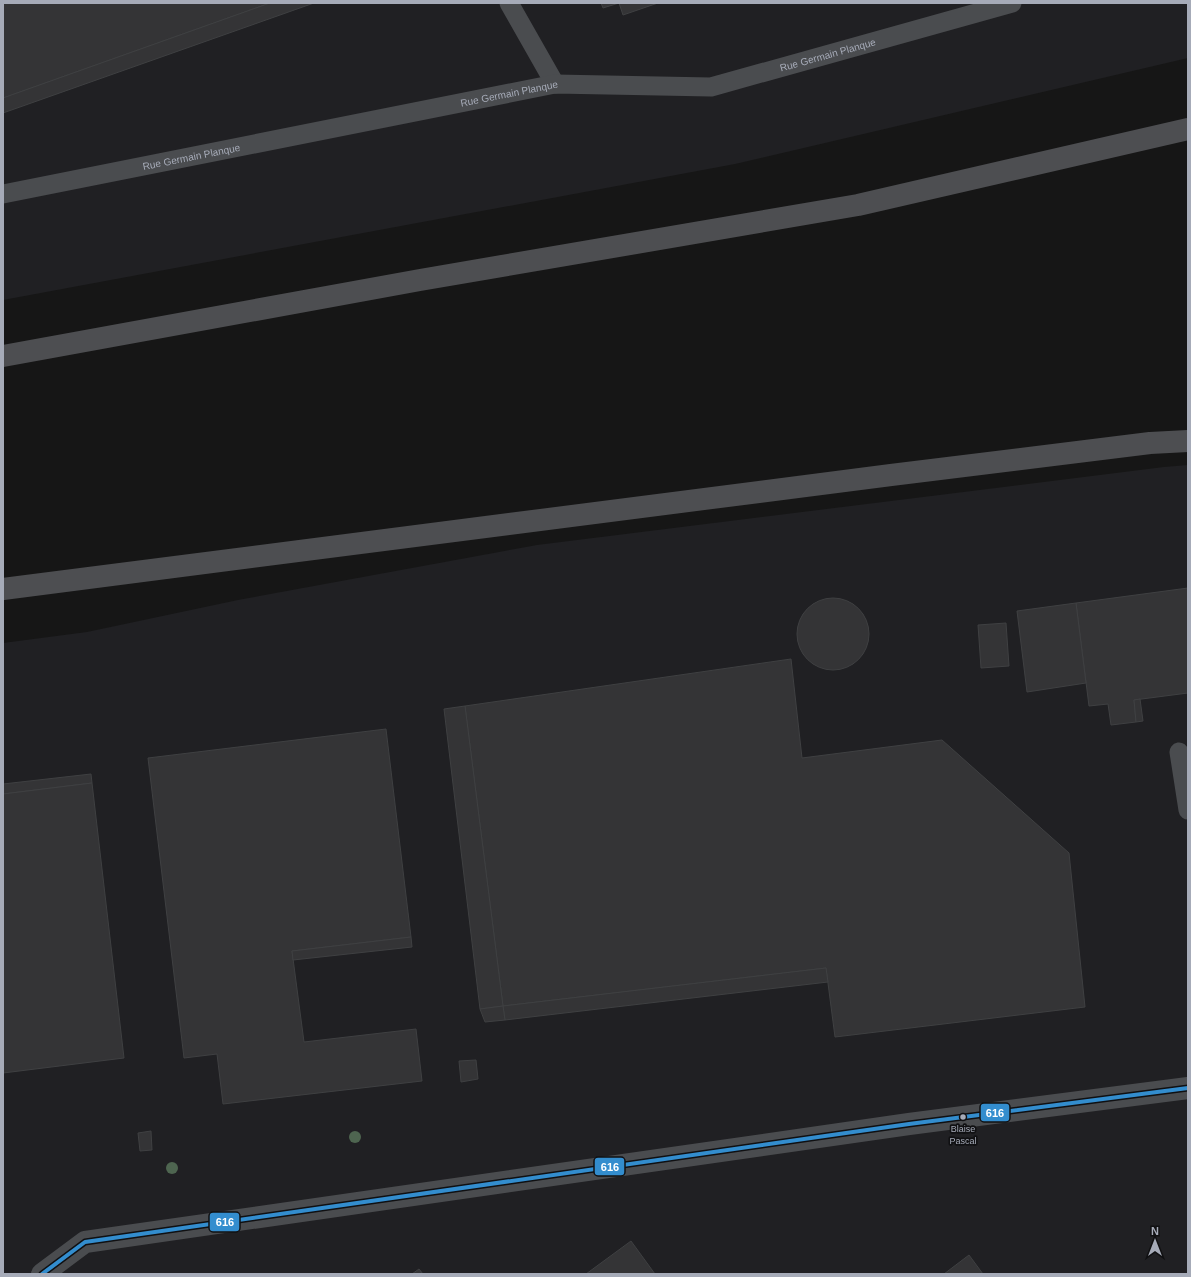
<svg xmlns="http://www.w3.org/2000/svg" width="1191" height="1277" viewBox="0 0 1191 1277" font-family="Arial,sans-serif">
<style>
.built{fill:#202023}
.building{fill:#343436;stroke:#3f4042}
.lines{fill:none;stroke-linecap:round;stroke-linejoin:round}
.lane{stroke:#4a4c4f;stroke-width:19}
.street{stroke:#4a4c4f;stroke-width:22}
.primary{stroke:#4d4e51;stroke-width:22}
.bus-1-casing{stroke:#101012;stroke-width:7}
.bus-1{stroke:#338dce;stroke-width:4}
.tree{fill:#4e6550}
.bus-dot{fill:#a6abb8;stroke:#101012;stroke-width:1.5}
.labels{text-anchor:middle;stroke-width:3.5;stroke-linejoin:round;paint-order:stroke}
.bus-label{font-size:9px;fill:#a6abb8;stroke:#101012}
.street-label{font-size:10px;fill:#a6abb8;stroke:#101012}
.line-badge{stroke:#101012;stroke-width:1.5}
.badge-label{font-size:11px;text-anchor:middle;font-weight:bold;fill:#fff}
</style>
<rect width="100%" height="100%" fill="#161616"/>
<g class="built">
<path d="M3 3H1188V58L735 164 3 300Z"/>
<path d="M1188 465V1274H3V643L87 632 238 600 537 545 1164 467Z"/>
</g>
<g class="building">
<path d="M3 3H270L3 98Z"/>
<path d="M270 3H314L3 113V98Z"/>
<path d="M601 3H619L603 8Z"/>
<path d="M619 3H658L623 15Z"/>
<path d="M1188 588V693L1134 700 1136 722 1111 725 1108 704 1089 706 1076 603Z"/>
<circle cx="833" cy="634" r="36"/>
<path d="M1076 603 1086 683 1027 692 1017 611Z"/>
<path d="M1006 623 1009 666 981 668 978 625Z"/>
<path d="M791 659 802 758 942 740 1069 853 1085 1007 835 1037 826 968 503 1006 465 706Z"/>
<path d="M1140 699 1143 721 1136 722 1134 700Z"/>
<path d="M465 706 503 1006 480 1009 444 709Z"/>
<path d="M386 729 411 937 292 951 304 1042 416 1029 422 1081 223 1104 217 1054 184 1058 148 758Z"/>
<path d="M91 774 92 783 3 794V784Z"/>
<path d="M92 783 124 1058 3 1073V794Z"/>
<path d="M411 937 412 947 293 960 292 951Z"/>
<path d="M826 968 828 982 505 1020 503 1006Z"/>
<path d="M503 1006 505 1020 485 1022 480 1009Z"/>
<path d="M476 1060 478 1079 461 1082 459 1061Z"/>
<path d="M151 1131 152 1150 140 1151 138 1133Z"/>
<path d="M631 1241 655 1274H586Z"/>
<path d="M969 1255 983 1274H944Z"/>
<path d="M419 1269 423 1274H412Z"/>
</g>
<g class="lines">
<g class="lane">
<path d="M509 3 555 84"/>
<path id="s1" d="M3 194 555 84 711 87 1012 3"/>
<path d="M1179 752 1188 810"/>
</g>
<path class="street" d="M42 1274 85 1242 909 1124 1188 1088"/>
<g class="primary">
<path d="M3 356 420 280 858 205 1188 129"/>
<path d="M3 589 891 475 1150 443 1188 441"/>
</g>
<g class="bus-1-casing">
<path id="bus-1" d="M42 1274 85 1242 909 1124 1188 1088"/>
</g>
<use href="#bus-1" class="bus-1"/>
</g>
<g class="tree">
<circle cx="355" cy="1137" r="6"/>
<circle cx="172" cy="1168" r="6"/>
</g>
<circle class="bus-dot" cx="963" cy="1117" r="3.5"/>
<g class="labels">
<g class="bus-label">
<text x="963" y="1132">Blaise<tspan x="963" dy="12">Pascal</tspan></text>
</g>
<g class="street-label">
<text dy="4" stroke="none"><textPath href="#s1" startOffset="840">Rue Germain Planque</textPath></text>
<text dy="4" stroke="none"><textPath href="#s1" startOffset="516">Rue Germain Planque</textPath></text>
<text dy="4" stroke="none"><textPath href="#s1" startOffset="192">Rue Germain Planque</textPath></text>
</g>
</g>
<g class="line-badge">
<rect x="980" y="1103" width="30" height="19" rx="4" fill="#338dce"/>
<rect x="594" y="1157" width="31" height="19" rx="4" fill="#338dce"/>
<rect x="209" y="1212" width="31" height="20" rx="4" fill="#338dce"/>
</g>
<g class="badge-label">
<text x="995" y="1117">616</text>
<text x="610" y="1171">616</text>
<text x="225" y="1226">616</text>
</g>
<rect width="1191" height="1277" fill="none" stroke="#a6abb8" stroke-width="8"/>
<g transform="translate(1155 1241)" stroke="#101012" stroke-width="3" paint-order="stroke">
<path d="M0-3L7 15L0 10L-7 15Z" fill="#a6abb8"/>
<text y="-6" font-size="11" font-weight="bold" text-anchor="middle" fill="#a6abb8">N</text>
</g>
</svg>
